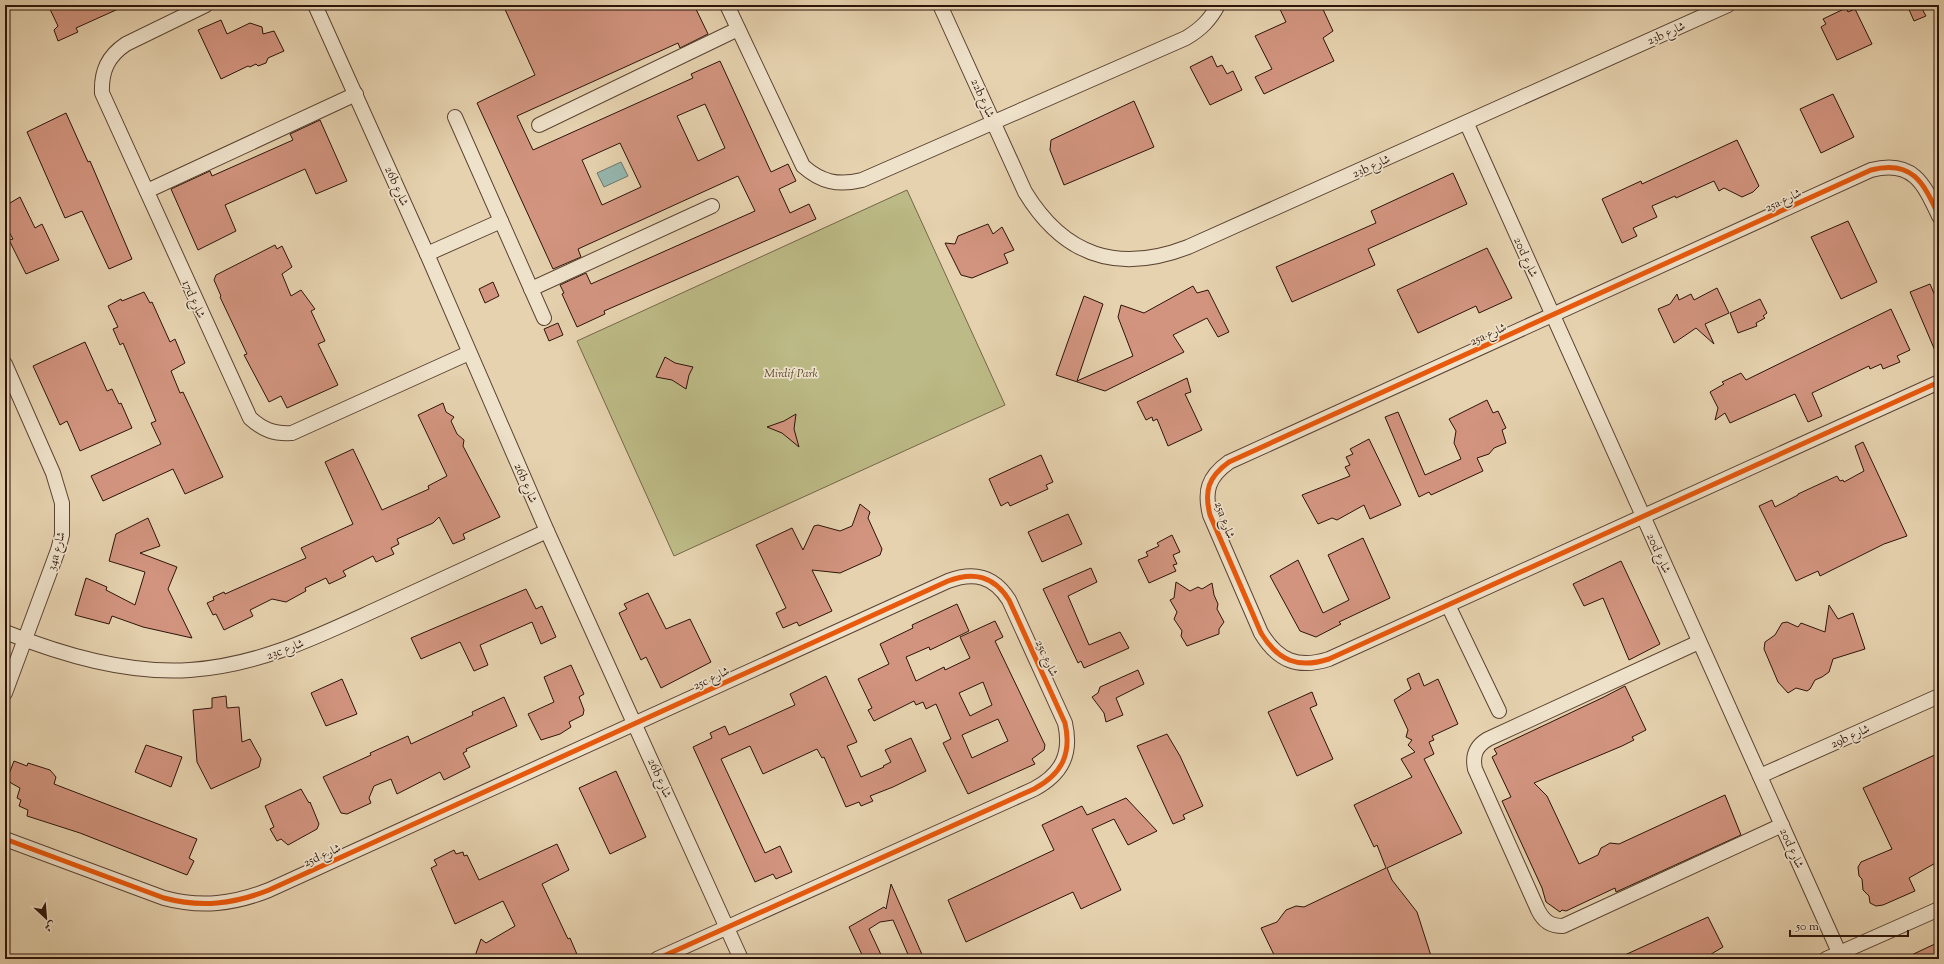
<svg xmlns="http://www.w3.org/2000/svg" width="1944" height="964" viewBox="0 0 1944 964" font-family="'Sorts Mill Goudy',Amiri,serif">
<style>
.green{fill:#bcba86;stroke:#746748}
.water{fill:#96b7af;stroke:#6c766d}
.building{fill:#d2947f;stroke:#2d1409;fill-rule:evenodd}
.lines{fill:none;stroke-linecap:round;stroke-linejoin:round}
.minor-casing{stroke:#5b4432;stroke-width:16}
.minor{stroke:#efe2cb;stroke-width:14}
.cycleway-casing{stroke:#efe2cb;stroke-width:8}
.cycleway{stroke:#e8590c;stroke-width:5}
.labels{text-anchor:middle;stroke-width:3.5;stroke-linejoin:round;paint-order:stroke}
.street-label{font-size:12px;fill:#2d1409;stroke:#efe2cb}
.park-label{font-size:12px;font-style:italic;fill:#58462e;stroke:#efe2cb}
</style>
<rect width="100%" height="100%" fill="#e6d2af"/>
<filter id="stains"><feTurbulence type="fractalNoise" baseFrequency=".005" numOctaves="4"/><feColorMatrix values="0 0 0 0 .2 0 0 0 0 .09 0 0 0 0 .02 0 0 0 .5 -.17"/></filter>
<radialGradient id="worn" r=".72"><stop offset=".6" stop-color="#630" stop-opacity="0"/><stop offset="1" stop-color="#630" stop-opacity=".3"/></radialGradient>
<path class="green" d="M907 190 1005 405 674 556 577 341Z"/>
<path class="water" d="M621 162 628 176 604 187 597 173Z"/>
<g class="building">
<path d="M48 5H127L76 28 78 32 58 41 54 30 58 26Z"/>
<path d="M503 5H694L708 34 680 48 678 43 517 116 533 150 693 78 691 74 720 61 771 172 788 164 796 181 779 189 790 213 809 204 816 219 604 311 605 314 577 327 562 294 564 293 560 285 586 273 591 284 755 211 738 176 578 249 581 257 553 269 477 103 535 75ZM705 104 725 148 698 161 677 116ZM620 143 641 187 602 205 582 160Z"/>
<path d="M1278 5H1321L1333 31 1323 38 1334 61 1264 94 1255 77 1272 69 1255 36 1286 22Z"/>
<path d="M1907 5H1920L1926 16 1914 21Z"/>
<path d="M1846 8 1848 12 1855 9 1872 44 1837 60 1821 27 1826 24 1823 19Z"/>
<path d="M221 20 227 34 250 23 262 27 263 34 274 31 284 51 268 58 266 63 258 66 256 64 250 67 248 66 221 79 198 30Z"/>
<path d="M1212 56 1217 67 1222 65 1227 74 1233 71 1242 90 1210 105 1190 67Z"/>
<path d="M1833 94 1854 137 1821 153 1800 109Z"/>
<path d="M1134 101 1154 147 1064 185 1050 150 1051 140Z"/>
<path d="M66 113 88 162 90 161 132 259 109 269 82 211 65 218 27 132Z"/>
<path d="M320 120 347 181 316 194 305 169 225 205 236 231 198 250 171 189 210 171 212 176 293 140 290 134Z"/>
<path d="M1737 140 1759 186 1753 192 1742 197 1724 188 1719 191 1714 181 1676 198 1675 196 1652 206 1657 217 1633 228 1637 236 1622 243 1602 199 1641 181 1642 184Z"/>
<path d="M1453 173 1467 204 1368 249 1375 265 1292 302 1276 267 1376 223 1371 211Z"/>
<path d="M20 197 35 228 42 224 59 260 26 274 9 240 13 239 5 225V206Z"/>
<path d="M1848 221 1877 282 1841 299 1811 237Z"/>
<path d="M988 224 993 234 1002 227 1014 250 1004 254 1008 263 972 278 961 275 945 243 955 244 958 236Z"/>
<path d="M275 245 277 249 282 246 292 267 282 274 291 296 301 290 315 309 311 311 325 341 318 344 338 385 287 408 281 396 269 402 244 355 247 354 220 297 221 296 214 280 216 275Z"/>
<path d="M1487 248 1512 298 1479 313 1476 306 1418 333 1397 290Z"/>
<path d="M493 282 499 296 485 303 479 289Z"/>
<path d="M1930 284 1939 305V360L1910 292Z"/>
<path d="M1193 286 1197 293 1208 290 1229 332 1218 337 1207 318 1173 335 1184 352 1105 391 1056 375 1084 296 1103 304 1077 381 1133 356 1118 317 1121 305 1144 313Z"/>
<path d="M1717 288 1729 313 1705 324 1714 344 1696 328 1674 343 1658 309 1670 304 1677 294 1679 300 1691 294 1694 300Z"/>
<path d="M144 292 150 303 152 302 170 342 175 339 185 363 171 371 180 393 183 392 223 477 185 494 173 469 103 501 91 476 161 444 151 423 156 421 123 343 120 345 113 329 118 327 108 306 121 299 122 301Z"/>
<path d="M1760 299 1767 313 1763 316 1765 318 1756 323 1757 326 1738 333 1730 313Z"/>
<path d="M1891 309 1910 350 1897 356 1900 362 1883 369 1881 364 1870 369 1869 366 1812 393 1822 416 1808 422 1795 394 1730 423 1725 413 1715 420 1718 408 1710 392 1724 384 1722 382 1741 373 1746 380Z"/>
<path d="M558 323 563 335 549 341 544 329Z"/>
<path d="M85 342 107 391 112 389 119 404 121 403 132 428 80 451 67 421 60 425 33 366Z"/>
<path d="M665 357 675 363 693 367 689 375 686 389 672 380 656 377Z"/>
<path d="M1187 378 1191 392 1185 394 1202 430 1168 446 1157 419 1153 421 1152 417 1146 420 1137 402Z"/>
<path d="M1487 400 1493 413 1498 411 1506 428 1502 430 1506 443 1494 448 1489 454 1477 458 1483 471 1431 495 1429 492 1419 497 1385 417 1398 412 1425 475 1461 459 1454 443 1456 431 1449 419Z"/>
<path d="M443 403 446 412 454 417 451 421 457 434 464 440 463 446 500 517 463 534 465 539 453 544 439 517 433 523 397 539 399 544 391 548 394 554 376 562 373 556 343 571 346 576 329 584 326 578 305 588 306 591 286 602 272 599 250 610 253 616 224 630 216 614 213 615 207 603 214 600 213 597 224 592 225 594 306 558 301 548 353 524 325 462 353 449 382 510 429 489 428 486 447 476 418 415Z"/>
<path d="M796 414 794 429 799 447 782 433 767 427 784 421Z"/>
<path d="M1369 439 1401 505 1370 519 1364 505 1337 520 1332 518 1318 524 1302 495 1350 476 1345 467 1350 465 1346 457 1353 454 1350 449Z"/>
<path d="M1863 442 1907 536 1884 544 1820 576 1818 571 1796 581 1759 506 1772 500 1775 507 1798 495V494L1837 476 1840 481 1843 480 1844 482 1864 471 1855 446Z"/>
<path d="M1041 455 1053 482 1046 485 1048 489 1010 506 1008 502 1001 506 989 479Z"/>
<path d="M860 504 870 512 868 518 882 549 880 555 840 573 812 570 832 611 799 626 797 622 783 628 776 613 786 608 756 545 792 528 803 550 814 526 818 525 840 531 852 526Z"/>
<path d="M1068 514 1082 544 1042 562 1028 532Z"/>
<path d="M148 518 160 546 140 553 177 567 168 589 192 638 143 627 112 616 109 624 75 615 86 578 107 587 106 590 135 605 145 572 109 561 116 534Z"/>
<path d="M1172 535 1180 552 1173 555 1177 564 1173 565 1176 571 1149 583 1138 560 1148 556 1146 552 1159 546 1157 543Z"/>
<path d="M1363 538 1390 598 1339 622 1341 624 1316 637 1300 631 1270 576 1298 560 1323 613 1349 600 1328 555Z"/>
<path d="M1621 561 1660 644 1629 660 1603 598 1584 606 1573 584Z"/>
<path d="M1091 568 1097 582 1068 596 1089 645 1120 632 1129 648 1084 668 1081 661 1078 663 1043 589Z"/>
<path d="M1176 582 1190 591 1198 587 1202 589 1212 583 1214 595 1218 604 1217 609 1224 622 1219 629V634L1187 646 1181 636 1182 631 1174 619 1177 612 1170 600 1174 598Z"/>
<path d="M526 589 536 609 542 606 556 637 541 644 532 622 480 645 488 665 474 671 460 642 421 659 411 638Z"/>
<path d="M648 593 666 629 690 619 711 662 661 688 646 657 641 660 619 613 627 609 624 604Z"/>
<path d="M957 604 969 631 930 650 929 647 906 657 916 681 944 667 945 670 970 658 960 637 995 621 1003 637 995 641 1045 745 1044 750 1032 759 1035 764 968 794 943 743 951 739 936 704 926 709 923 702 916 705 914 701 874 721 868 710 872 708 858 679 889 664 880 644 913 628 912 625ZM983 682 992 705 970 716 959 693ZM998 719 1008 741 972 758 962 735Z"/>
<path d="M1829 605 1838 619 1853 613 1865 649 1833 659 1829 672 1822 677 1815 680 1810 689 1807 691 1796 688 1788 693 1778 682 1764 649 1765 642 1775 635 1782 623 1787 622 1798 627 1801 623 1825 632Z"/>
<path d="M571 665 584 694 579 697 584 710 583 715 569 722 571 727 560 734 541 740 528 714 554 702 544 677Z"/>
<path d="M1138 670 1144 684 1116 698 1123 715 1106 722 1104 713 1092 697 1098 693 1100 687Z"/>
<path d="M1419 673 1424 686 1438 679 1458 724 1432 736 1434 740 1429 742 1434 754 1424 759 1462 833 1387 868 1392 880 1417 912 1432 959H1276L1261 928 1277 922 1286 910 1296 906 1304 907 1386 868 1377 845 1374 847 1354 805 1412 777 1401 759 1415 752 1408 745 1412 740 1406 737 1408 730 1394 700 1411 689 1407 679Z"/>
<path d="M826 676 857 742 847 746 861 777 884 767 883 766 891 762 885 750 911 738 926 771 893 787 870 796 873 801 861 806 859 802 846 807 824 757 822 758 817 749 763 774 750 746 721 759 765 853 780 846 792 872 776 879 773 874 755 882 693 747 712 738 710 733 725 726 729 735 795 705 790 694Z"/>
<path d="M342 679 357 714 326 726 311 693Z"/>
<path d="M1625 686 1646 730 1632 737 1634 740 1622 746 1534 783 1547 796 1579 864 1598 855 1601 848 1605 846 1610 843 1619 844 1725 795 1741 835 1616 892 1615 888 1566 911 1562 910 1560 912 1546 902 1542 888 1502 801 1511 797 1492 757 1497 754 1494 749 1604 697Z"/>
<path d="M1312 692 1317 705 1310 708 1333 759 1297 776 1268 712Z"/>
<path d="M226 696 227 708 239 707 242 742 250 739 261 759 259 767 211 789 197 762 193 710 212 708V698Z"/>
<path d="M504 697 517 726 466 749 467 751 463 753 470 767 444 780 440 772 397 794 391 779 374 786 369 798 371 803 347 814 341 813 323 777 371 755 370 753 408 736 411 744 473 715 472 712Z"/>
<path d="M1167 734 1180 756 1203 806 1183 815 1185 819 1173 824 1137 746Z"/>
<path d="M146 745 182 757 171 787 135 772Z"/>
<path d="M1939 753V861L1909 878 1915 891 1883 905 1876 906 1870 903 1869 896 1863 890 1862 879 1859 876 1858 867 1861 862 1892 849 1863 788Z"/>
<path d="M14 761 27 766 28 763 50 770 56 777 54 784 197 839 189 858 194 861 187 875 80 833 27 816 28 810 19 806 21 800 17 798 20 788 11 783 7 779Z"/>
<path d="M616 771 646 837 610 854 579 788Z"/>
<path d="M301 789 309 803 310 802 319 824 317 829 288 845 281 839 277 841 270 829 274 827 265 806Z"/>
<path d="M1126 798 1157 831 1128 845 1114 819 1092 829 1121 890 1081 909 1073 892 966 942 948 900 1054 850 1042 825 1082 806 1087 815Z"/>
<path d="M557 844 569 870 542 884 568 939 570 938 579 959H474L481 939 486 943 515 926 503 901 455 924 431 868 437 865 434 860 454 850 456 854 463 852 464 856 467 855 479 880Z"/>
<path d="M891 884 924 959H910L893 920 880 922 869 929 883 959H864L849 927 884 907 886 909Z"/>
<path d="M1708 917 1723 947 1703 959H1616Z"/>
<path d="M1939 942V959H1903Z"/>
</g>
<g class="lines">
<g class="minor-casing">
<g id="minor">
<path d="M206 5 126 44C108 56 101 71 102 93L250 418C263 430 274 434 292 433L469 353"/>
<path d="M315 5 427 254 547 531 741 959"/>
<path d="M727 5 803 166C821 182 838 186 862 180L1186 38C1201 29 1210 20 1218 5"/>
<path d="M940 5 1025 192C1064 256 1118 274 1188 247L1728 5"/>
<path d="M455 117 544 318"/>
<path d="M1467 124 1842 959"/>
<path d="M539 125 738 29"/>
<path d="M147 191 356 94"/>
<path d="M1939 216C1924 184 1913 159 1871 170L1229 462C1208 477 1204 491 1210 515L1261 633C1278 661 1298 669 1329 659L1939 382"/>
<path d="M427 254 501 221"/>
<path d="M531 289 712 206"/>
<path d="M5 364 53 473 62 503V535L58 550 5 693"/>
<path d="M1448 605 1499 711"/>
<path d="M5 632C63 655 127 674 190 670 262 665 320 635 384 606 438 581 492 556 547 531"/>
<path d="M1699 642 1488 739C1476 746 1472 755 1475 769L1538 910C1544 922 1551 926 1563 926L1782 825"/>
<path d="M1760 776 1939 696"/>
<path d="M5 839 164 898C201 908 234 904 269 890L948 581C974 571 994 576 1009 600L1065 723C1072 754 1062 774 1034 789L657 959"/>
<path d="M1826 959 1939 909"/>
</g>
</g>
<use href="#minor" class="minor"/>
<g class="cycleway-casing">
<g id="cycleway">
<path d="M1939 216C1924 184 1913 159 1871 170L1229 462C1208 477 1204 491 1210 515L1261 633C1278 661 1298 669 1329 659L1939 382"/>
<path d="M5 839 164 898C201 908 234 904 269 890L948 581C974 571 994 576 1009 600L1065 723C1072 754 1062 774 1034 789L657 959"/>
</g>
</g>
<use href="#cycleway" class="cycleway"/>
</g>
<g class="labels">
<g class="street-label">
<text transform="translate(1666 33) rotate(-24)" y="4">23b شارع</text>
<text transform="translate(983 98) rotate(66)" y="4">22b شارع</text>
<text transform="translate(1371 166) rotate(-24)" y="4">23b شارع</text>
<text transform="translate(397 186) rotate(66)" y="4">26b شارع</text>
<text transform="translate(1783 200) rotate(-25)" y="4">25a شارع</text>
<text transform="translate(1526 257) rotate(66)" y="4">20d شارع</text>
<text transform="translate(194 299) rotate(66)" y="4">17d شارع</text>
<text transform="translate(1488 334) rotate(-24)" y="4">25a شارع</text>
<text transform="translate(526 483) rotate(67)" y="4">26b شارع</text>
<text transform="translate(1225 520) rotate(70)" y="4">25a شارع</text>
<text transform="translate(56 551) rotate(-75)" y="4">34a شارع</text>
<text transform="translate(1659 553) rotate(66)" y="4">20d شارع</text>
<text transform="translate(285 649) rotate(-20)" y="4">23c شارع</text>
<text transform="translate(1047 658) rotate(66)" y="4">25c شارع</text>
<text transform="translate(711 678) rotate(-25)" y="4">25c شارع</text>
<text transform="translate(1850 736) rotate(-24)" y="4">29b شارع</text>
<text transform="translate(660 778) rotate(66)" y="4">26b شارع</text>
<text transform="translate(1792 848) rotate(66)" y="4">20d شارع</text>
<text transform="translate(322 855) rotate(-24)" y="4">25d شارع</text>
</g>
<g class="park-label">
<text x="791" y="377">Mirdif Park</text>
</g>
</g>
<rect width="1944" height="964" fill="none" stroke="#e6d2af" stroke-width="20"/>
<rect x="6" y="6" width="1932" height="952" fill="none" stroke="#2d1409" stroke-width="2"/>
<rect x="10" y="10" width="1924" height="944" fill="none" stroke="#2d1409"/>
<g transform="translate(46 918) rotate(154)" stroke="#efe2cb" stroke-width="3" paint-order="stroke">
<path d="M0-3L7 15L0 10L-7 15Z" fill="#2d1409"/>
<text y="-6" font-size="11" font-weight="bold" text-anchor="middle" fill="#2d1409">ش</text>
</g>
<path d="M1790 930v6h118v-6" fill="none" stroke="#2d1409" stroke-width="2"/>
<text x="1796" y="930" font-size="12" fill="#2d1409" stroke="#efe2cb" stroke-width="3" paint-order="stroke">50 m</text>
<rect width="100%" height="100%" filter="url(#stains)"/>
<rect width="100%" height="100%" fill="url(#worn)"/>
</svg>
